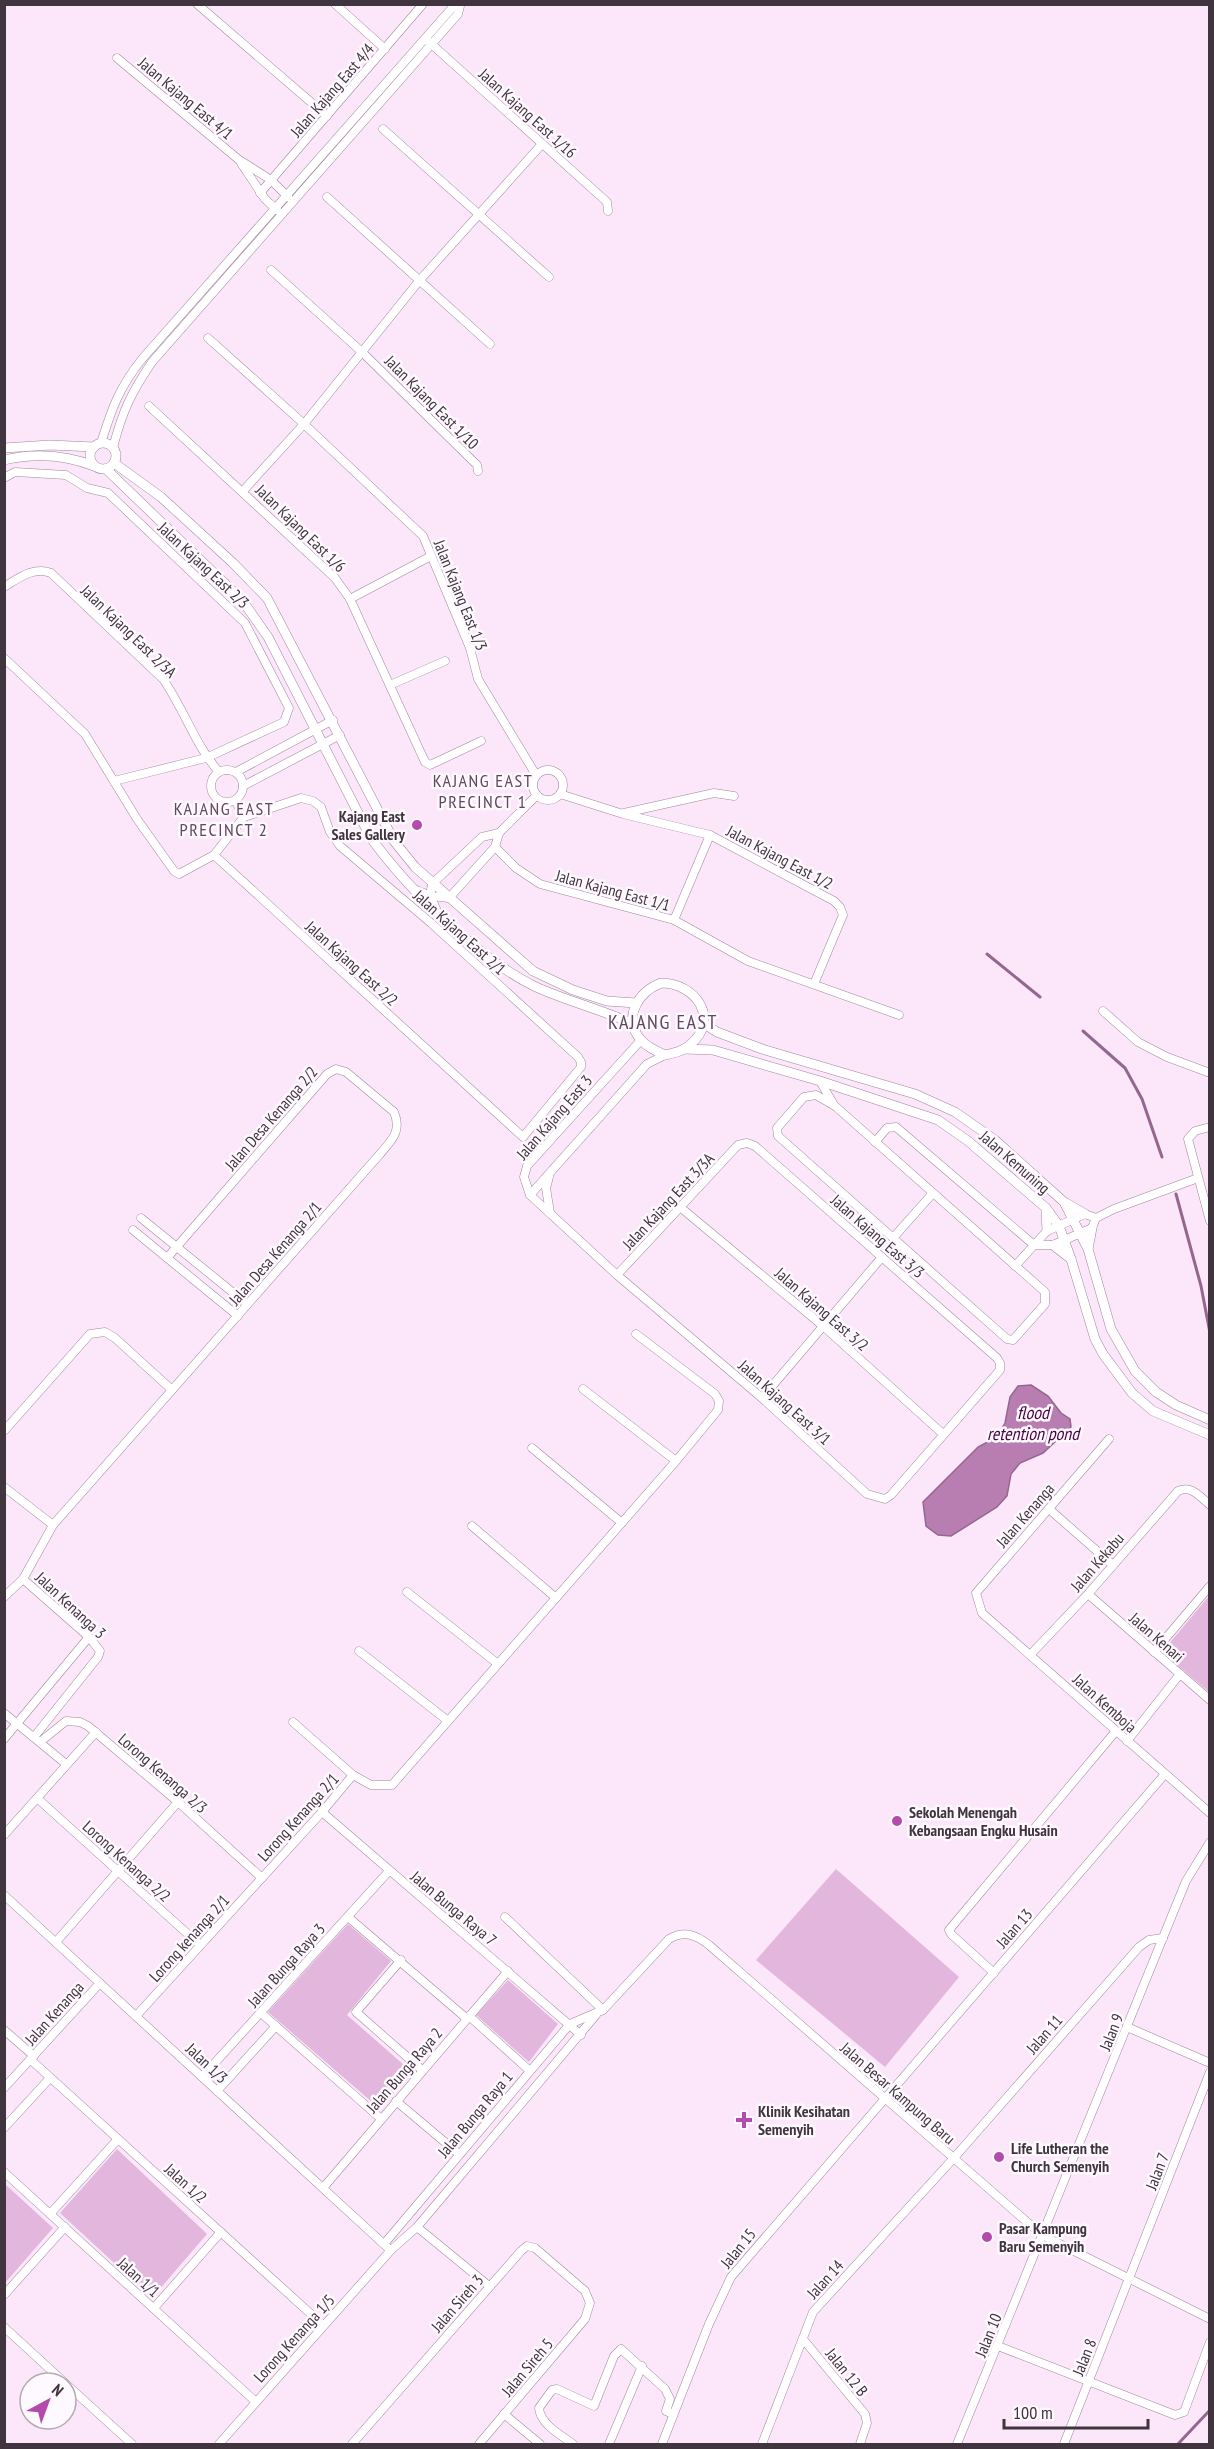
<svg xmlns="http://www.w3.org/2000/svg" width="1214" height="2449" viewBox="0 0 1214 2449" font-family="'PT Sans Narrow',sans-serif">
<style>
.green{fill:#e3b7dd}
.water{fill:#b87eb1;stroke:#94688e;stroke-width:1.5}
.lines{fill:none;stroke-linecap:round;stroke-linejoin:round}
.stream{stroke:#94688e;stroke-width:3}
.minor-casing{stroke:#a0879c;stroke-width:9}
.tertiary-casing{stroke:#a0879c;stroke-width:10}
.minor{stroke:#fff;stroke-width:8}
.tertiary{stroke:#fff;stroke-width:9}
.poi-dot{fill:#b44aab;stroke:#fef9fe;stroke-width:2}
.labels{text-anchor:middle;stroke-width:5;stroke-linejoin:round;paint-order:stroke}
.street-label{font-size:16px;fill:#40353e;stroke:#fef9fe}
.poi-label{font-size:16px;font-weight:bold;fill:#40353e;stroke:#fef9fe;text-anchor:start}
.neighbourhood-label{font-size:18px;letter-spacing:1.5px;fill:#60495d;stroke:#fef9fe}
.water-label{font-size:18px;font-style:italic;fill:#4b0247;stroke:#fef9fe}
.quarter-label{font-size:20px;letter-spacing:1.5px;fill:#60495d;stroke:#fef9fe}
</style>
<rect width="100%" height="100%" fill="#fce6f9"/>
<g class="green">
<path d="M1209 1596V1692L1162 1652Z"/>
<path d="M836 1869 959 1977 885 2067 756 1960Z"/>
<path d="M348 1924 391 1961 347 2015 412 2072 380 2109 268 2012Z"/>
<path d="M508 1980 558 2024 529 2062 476 2015Z"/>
<path d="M117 2149 207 2234 152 2298 60 2213Z"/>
<path d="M5 2184 53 2228 5 2283Z"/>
</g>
<path class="water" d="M1031 1385 1048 1396 1061 1413 1070 1419 1071 1427 1043 1453 1020 1463 1011 1474 1007 1496 997 1507 951 1536 938 1535 926 1526 923 1502 978 1447 997 1437 1005 1423 1010 1397 1018 1386Z"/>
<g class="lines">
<g class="stream">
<path d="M987 954 1040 997"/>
<path d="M1083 1031 1125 1068 1142 1099 1162 1157"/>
<path d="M1176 1194 1201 1286 1210 1333"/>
<path d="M1178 2444 1210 2410"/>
</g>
<g class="minor-casing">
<g id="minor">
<path d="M197 4 327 116"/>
<path d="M335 4 385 49"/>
<path d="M428 41 607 202 608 211"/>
<path d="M117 58 238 159 271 180 288 197"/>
<path d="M383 129 549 277"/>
<path d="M241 163 265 199 277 210"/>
<path d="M260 193 423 4"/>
<path d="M327 197 490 344"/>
<path d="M271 270 363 353 477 465 478 471"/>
<path d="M208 338 304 424 423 536 470 648 478 679 536 775"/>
<path d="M149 406 335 578 350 599 425 762 430 765 481 741"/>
<path d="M101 443C112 408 119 388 142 359L452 8 460 6 458 14 152 362C131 393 122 412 113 448"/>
<path d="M4 478 15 472 66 475 87 488 108 493 245 623 289 708 284 722 206 758 114 781"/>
<path d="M243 491 304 424 419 281 542 144"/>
<path d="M4 587C19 578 34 566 51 573L163 679C184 709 195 745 219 772"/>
<path d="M350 599 431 556"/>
<path d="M4 658 85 734 137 819 174 871 179 874 214 855 244 817 301 798 313 801 321 807 330 832 340 846 431 923 578 1057 581 1062V1067L523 1137 214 855"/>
<path d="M390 685 445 661"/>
<circle cx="227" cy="786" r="16"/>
<circle cx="548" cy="785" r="15"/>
<path d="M236 772 333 720"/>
<path d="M243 786 340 735"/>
<path d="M560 794 623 814 710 835 834 901 840 907 843 915 814 984"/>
<path d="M235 800 244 817"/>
<path d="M624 813 714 793 734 796"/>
<path d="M495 847 516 868 540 884 674 920 748 961 899 1015"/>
<path d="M416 890 431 896 449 898 495 847 499 833 537 795"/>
<path d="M437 911C433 902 428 893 433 883L482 837 499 833"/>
<path d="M674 920 710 835"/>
<path d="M1103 1011 1138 1042 1167 1057 1210 1073"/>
<path d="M820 1081 834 1105"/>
<path d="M816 1095 835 1106 1045 1292V1304L1013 1340 1007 1339 778 1136 777 1128 804 1097Z"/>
<path d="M1210 1127 1195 1131 1188 1139 1210 1221"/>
<path d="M875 1142 887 1128 896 1127 1034 1245H1053L1092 1228 1096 1218 1114 1209 1198 1178"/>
<path d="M549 1177 546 1188 550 1213"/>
<path d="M530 1195 647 1064 665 1055"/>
<path d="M680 1207 823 1326 943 1434"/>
<path d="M141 1218 247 1304"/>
<path d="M133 1230 238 1316"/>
<path d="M893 1238 933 1193"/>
<path d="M1015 1266 1047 1231 1085 1214 1096 1218"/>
<path d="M617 1275 738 1145 747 1143 755 1146 997 1358 1000 1363V1370L891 1495 885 1499 867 1494 762 1398 617 1275 530 1195 524 1177 527 1166 641 1040"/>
<path d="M583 1389 676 1461"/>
<path d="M762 1398 882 1257"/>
<path d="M4 1431 90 1334 105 1332 115 1338 172 1390"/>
<path d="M1109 1439 976 1593 982 1613 1210 1813"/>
<path d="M532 1448 622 1523"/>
<path d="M4 1487 53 1525"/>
<path d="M1049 1509 1113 1565"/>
<path d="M472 1526 556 1598"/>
<path d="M23 1579 89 1637 100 1651 98 1657 34 1737"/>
<path d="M407 1592 498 1664"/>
<path d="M1088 1594 1210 1700"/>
<path d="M4 1597 23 1579 53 1525 380 1154C392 1140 402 1131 394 1112L346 1072 336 1069 327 1074 167 1258"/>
<path d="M359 1651 448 1721"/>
<path d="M1154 1652 1210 1586"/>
<path d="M1030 1655 1088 1594 1178 1491C1192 1485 1199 1496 1210 1505"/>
<path d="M4 1713 66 1764"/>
<path d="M293 1722 353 1775 371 1785H392L676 1461 718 1410 719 1401 715 1394 636 1334"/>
<path d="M4 1739 89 1637"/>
<path d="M1127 1741 1180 1674"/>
<path d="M40 1742 66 1721 80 1722 88 1726 178 1802 262 1878"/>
<path d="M37 1798 200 1945"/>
<path d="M322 1812 581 2035"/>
<path d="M4 1835 96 1732"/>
<path d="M4 1895 388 2248"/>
<path d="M348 1917 466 2018"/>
<path d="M505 1917 603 2010"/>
<path d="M56 1942 178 1802"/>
<path d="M401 1960 356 2012 422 2070"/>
<path d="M994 1973 951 1934 949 1930 1116 1731"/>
<path d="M261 2013 380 2118"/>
<path d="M136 2016 322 1812 353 1775"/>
<path d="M469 2016 530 2071"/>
<path d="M1127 2027 1210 2063"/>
<path d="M4 2030 34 2056"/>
<path d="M31 2060 323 2325"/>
<path d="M202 2077 389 1871"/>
<path d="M4 2088 100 1983"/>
<path d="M217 2091 276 2026"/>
<path d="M396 2101 459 2154"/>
<path d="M4 2128 50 2078"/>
<path d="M4 2172 256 2402"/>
<path d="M323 2188 508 1971"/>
<path d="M50 2214 118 2139"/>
<path d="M417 2227 489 2286"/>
<path d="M384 2244 570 2024 603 2010 669 1939C685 1930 696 1935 709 1945L1042 2235 1210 2319"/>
<path d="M4 2295 65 2227"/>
<path d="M154 2308 221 2232"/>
<path d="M4 2327 65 2383"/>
<path d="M803 2339 865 2414 867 2423 860 2444"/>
<path d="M998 2346 1175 2415 1184 2412 1210 2342"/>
<path d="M66 2384 132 2444"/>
<path d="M504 2414 540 2444"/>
<path d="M219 2444 391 2250 417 2227 596 2015"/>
<path d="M352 2444 521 2251 527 2246 535 2248 585 2291 590 2303 585 2319 479 2444"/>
<path d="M573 2444C561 2435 540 2424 539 2408L552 2390 557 2389 594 2406 614 2356 621 2349 665 2389 670 2399 666 2411 673 2414"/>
<path d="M609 2444 642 2366"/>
<path d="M662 2444 709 2324 731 2277 1165 1774"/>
<path d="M762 2444 813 2312 953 2159 1139 1947 1149 1940 1163 1938"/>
<path d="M957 2444 1186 1881 1210 1842"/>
<path d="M1064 2444 1210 2072"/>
</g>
</g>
<g class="tertiary-casing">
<g id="tertiary">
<circle cx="103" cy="456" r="13"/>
<path d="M4 448 50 445 94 447"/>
<path d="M4 460C34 453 66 455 94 466"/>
<path d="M114 463 161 497 233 563 267 598 394 841 415 867 533 971 573 990 607 1001 636 1003"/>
<path d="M106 469 242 600 268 637 371 838C407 888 479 959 534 986 566 1001 601 1009 633 1024"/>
<path d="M661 983C696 983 720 1019 691 1044 684 1051 674 1053 665 1055 656 1051 647 1047 641 1040 622 1018 638 992 661 983Z"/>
<path d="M703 1023 717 1032 762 1049 915 1094 955 1112 995 1140 1064 1202 1088 1249 1111 1329 1135 1371 1156 1392 1176 1405 1210 1420"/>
<path d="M684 1049 713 1050 820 1081 938 1120 968 1141 1046 1208 1059 1226 1071 1259 1095 1339 1103 1354 1132 1393 1153 1411 1210 1435"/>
<path d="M1066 1203 1085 1214"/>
<path d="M1046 1210 1047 1231"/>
<path d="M1053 1245 1071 1259"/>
<path d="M1088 1249 1092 1228"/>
</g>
</g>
<use href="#minor" class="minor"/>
<use href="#tertiary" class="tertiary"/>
</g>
<g class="poi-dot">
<circle cx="417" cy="825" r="6"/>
<circle cx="897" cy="1821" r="6"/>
<path d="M741 2111h6v6h6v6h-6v6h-6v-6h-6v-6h6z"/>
<circle cx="999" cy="2157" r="6"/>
<circle cx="987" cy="2237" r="6"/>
</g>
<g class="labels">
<g class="street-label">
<text transform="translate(332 90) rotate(-49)" y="6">Jalan Kajang East 4/4</text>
<text transform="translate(186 98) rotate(40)" y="6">Jalan Kajang East 4/1</text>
<text transform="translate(528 113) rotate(42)" y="6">Jalan Kajang East 1/16</text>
<text transform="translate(432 402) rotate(45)" y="6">Jalan Kajang East 1/10</text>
<text transform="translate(301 528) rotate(44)" y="6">Jalan Kajang East 1/6</text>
<text transform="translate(204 565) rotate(43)" y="6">Jalan Kajang East 2/3</text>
<text transform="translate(461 595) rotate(68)" y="6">Jalan Kajang East 1/3</text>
<text transform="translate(129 631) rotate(44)" y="6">Jalan Kajang East 2/3A</text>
<text transform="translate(780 857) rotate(28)" y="6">Jalan Kajang East 1/2</text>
<text transform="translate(613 890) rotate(15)" y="6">Jalan Kajang East 1/1</text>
<text transform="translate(460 932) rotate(42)" y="6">Jalan Kajang East 2/1</text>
<text transform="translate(352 963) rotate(42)" y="6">Jalan Kajang East 2/2</text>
<text transform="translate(554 1117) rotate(-49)" y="6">Jalan Kajang East 3</text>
<text transform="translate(271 1118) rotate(-49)" y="6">Jalan Desa Kenanga 2/2</text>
<text transform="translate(1015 1162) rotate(41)" y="6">Jalan Kemuning</text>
<text transform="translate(668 1201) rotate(-47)" y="6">Jalan Kajang East 3/3A</text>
<text transform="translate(878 1236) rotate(41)" y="6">Jalan Kajang East 3/3</text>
<text transform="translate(275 1253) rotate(-49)" y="6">Jalan Desa Kenanga 2/1</text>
<text transform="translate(822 1309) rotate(41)" y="6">Jalan Kajang East 3/2</text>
<text transform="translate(785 1402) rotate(42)" y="6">Jalan Kajang East 3/1</text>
<text transform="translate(1025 1515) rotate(-49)" y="6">Jalan Kenanga</text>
<text transform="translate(1097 1562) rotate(-49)" y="6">Jalan Kekabu</text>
<text transform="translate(71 1605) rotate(43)" y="6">Jalan Kenanga 3</text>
<text transform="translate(1157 1637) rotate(41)" y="6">Jalan Kenari</text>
<text transform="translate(1105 1703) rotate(42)" y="6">Jalan Kemboja</text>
<text transform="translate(163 1773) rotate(41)" y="6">Lorong Kenanga 2/3</text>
<text transform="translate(298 1817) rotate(-48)" y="6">Lorong Kenanga 2/1</text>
<text transform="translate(127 1861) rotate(42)" y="6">Lorong Kenanga 2/2</text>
<text transform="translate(454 1908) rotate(40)" y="6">Jalan Bunga Raya 7</text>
<text transform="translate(1014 1928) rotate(-49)" y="6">Jalan 13</text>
<text transform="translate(189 1938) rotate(-48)" y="6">Lorong kenanga 2/1</text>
<text transform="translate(286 1965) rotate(-48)" y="6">Jalan Bunga Raya 3</text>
<text transform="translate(54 2013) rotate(-48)" y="6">Jalan Kenanga</text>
<text transform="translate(1111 2032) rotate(-68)" y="6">Jalan 9</text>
<text transform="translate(1044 2034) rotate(-49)" y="6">Jalan 11</text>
<text transform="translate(207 2063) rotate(43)" y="6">Jalan 1/3</text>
<text transform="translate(404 2070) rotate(-49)" y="6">Jalan Bunga Raya 2</text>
<text transform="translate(898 2093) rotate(41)" y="6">Jalan Besar Kampung Baru</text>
<text transform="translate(475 2114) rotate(-50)" y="6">Jalan Bunga Raya 1</text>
<text transform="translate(1157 2171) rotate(-69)" y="6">Jalan 7</text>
<text transform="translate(186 2183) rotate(42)" y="6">Jalan 1/2</text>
<text transform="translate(738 2248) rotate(-51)" y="6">Jalan 15</text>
<text transform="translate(139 2277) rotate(42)" y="6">Jalan 1/1</text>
<text transform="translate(825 2279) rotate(-48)" y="6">Jalan 14</text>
<text transform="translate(457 2303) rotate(-49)" y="6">Jalan Sireh 3</text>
<text transform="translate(988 2335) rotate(-68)" y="6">Jalan 10</text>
<text transform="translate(294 2338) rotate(-48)" y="6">Lorong Kenanga 1/5</text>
<text transform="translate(1084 2357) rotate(-68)" y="6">Jalan 8</text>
<text transform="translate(527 2367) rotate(-50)" y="6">Jalan Sireh 5</text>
<text transform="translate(847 2372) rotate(51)" y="6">Jalan 12 B</text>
</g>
<g class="poi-label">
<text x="405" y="822" text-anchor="end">Kajang East<tspan x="405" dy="18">Sales Gallery</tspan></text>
<text x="909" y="1818">Sekolah Menengah<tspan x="909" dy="18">Kebangsaan Engku Husain</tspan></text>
<text x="758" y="2117">Klinik Kesihatan<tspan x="758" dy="18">Semenyih</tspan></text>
<text x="1011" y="2154">Life Lutheran the<tspan x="1011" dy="18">Church Semenyih</tspan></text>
<text x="999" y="2234">Pasar Kampung<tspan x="999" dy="18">Baru Semenyih</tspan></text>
</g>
<g class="neighbourhood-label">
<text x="483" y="787">KAJANG EAST<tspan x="483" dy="21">PRECINCT 1</tspan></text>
<text x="224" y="815">KAJANG EAST<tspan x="224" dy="21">PRECINCT 2</tspan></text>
</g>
<g class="water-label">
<text x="1033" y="1419">flood<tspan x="1033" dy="21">retention pond</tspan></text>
</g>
<g class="quarter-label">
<text x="663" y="1029">KAJANG EAST</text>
</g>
</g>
<rect width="1214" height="2449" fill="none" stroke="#40353e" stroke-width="12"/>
<g transform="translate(48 2401) rotate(41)"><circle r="28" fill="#fef9fe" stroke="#b2abb1" stroke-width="1.5"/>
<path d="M0-4.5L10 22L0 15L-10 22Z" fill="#b44aab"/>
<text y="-9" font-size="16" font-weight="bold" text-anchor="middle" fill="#40353e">N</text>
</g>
<path d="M1004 2419v9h144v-9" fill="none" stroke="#40353e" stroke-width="3"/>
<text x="1013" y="2419" font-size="18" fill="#40353e" stroke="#fef9fe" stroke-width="4.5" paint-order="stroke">100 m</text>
</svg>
